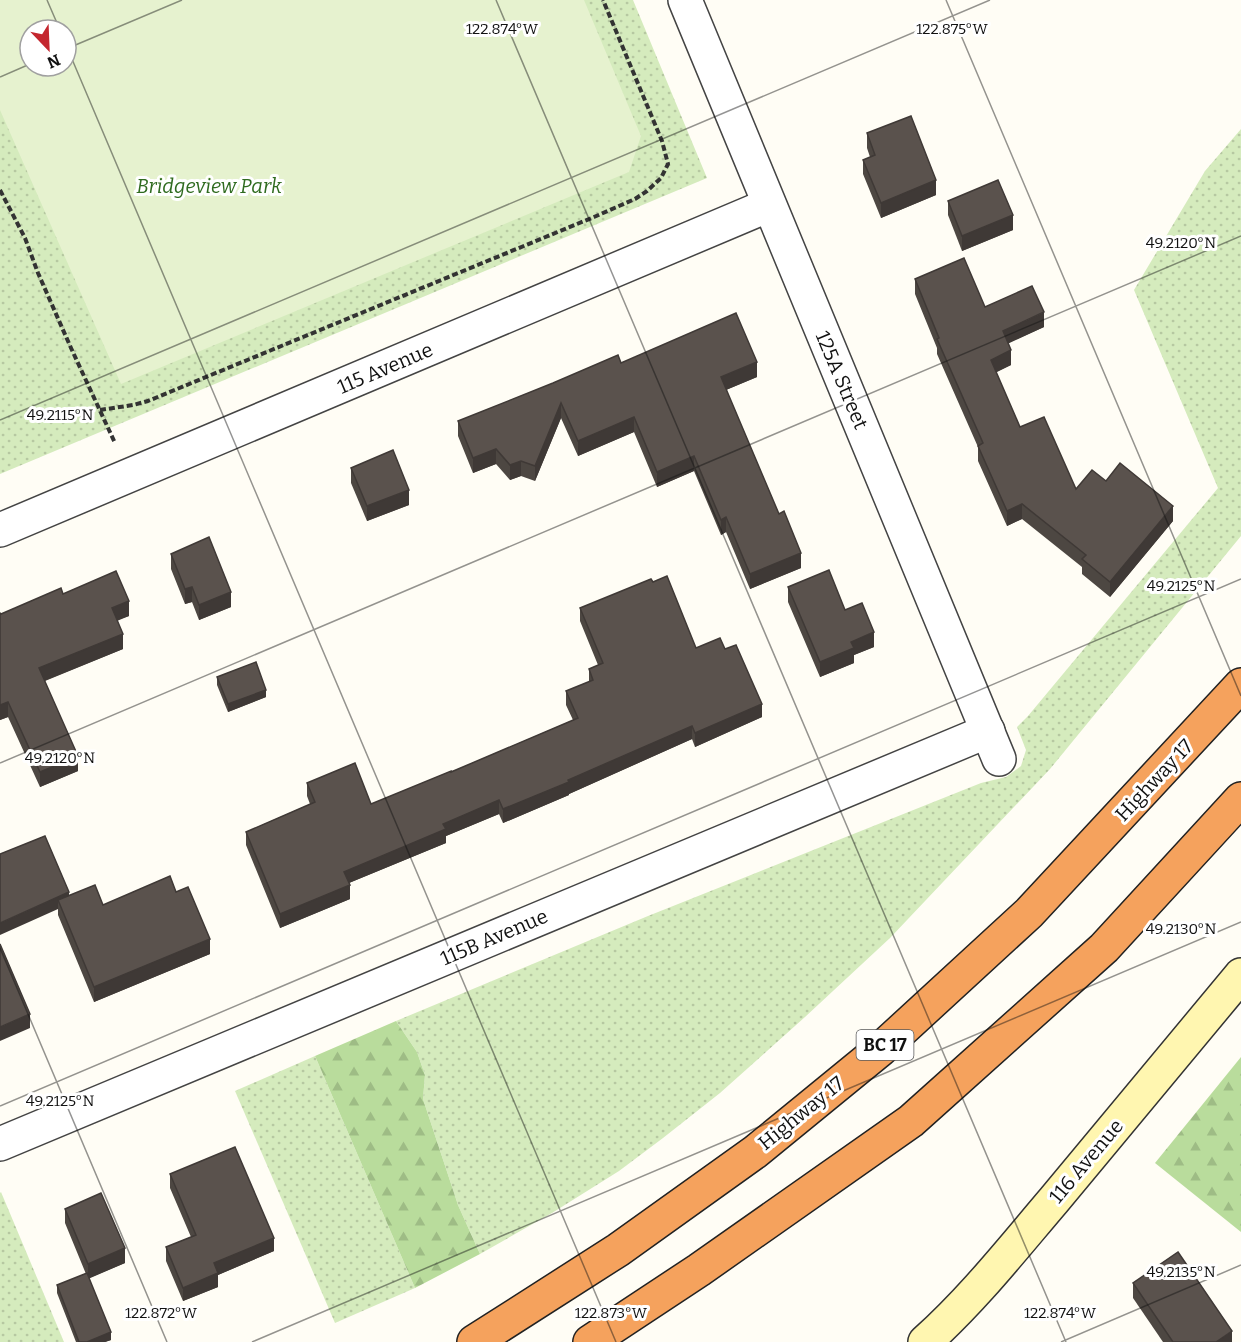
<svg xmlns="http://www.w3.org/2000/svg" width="1241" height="1342" viewBox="0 0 1241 1342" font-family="Bitter,serif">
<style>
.grass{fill:url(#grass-dots);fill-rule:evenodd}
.forest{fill:url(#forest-firs)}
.pitch{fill:#e6f2cf;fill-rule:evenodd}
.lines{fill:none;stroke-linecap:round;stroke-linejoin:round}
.street-casing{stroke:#444;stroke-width:36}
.secondary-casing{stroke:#333;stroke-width:36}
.highway-casing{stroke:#222;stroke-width:36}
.path{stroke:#333;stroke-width:4;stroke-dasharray:6 3;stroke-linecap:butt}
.street{stroke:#fff;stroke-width:33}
.secondary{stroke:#fff6b0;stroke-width:33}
.highway{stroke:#f5a25d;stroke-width:33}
.wall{fill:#4d4742}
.shaded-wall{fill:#3f3936}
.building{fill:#5a524d;stroke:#3f3936;stroke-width:1.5}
.ticks{fill:none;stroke:#111;stroke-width:1.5;stroke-opacity:0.45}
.labels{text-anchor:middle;stroke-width:6;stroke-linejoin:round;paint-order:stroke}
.shield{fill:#fff;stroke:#585858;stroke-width:1.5}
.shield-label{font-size:18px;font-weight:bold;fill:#111}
.park-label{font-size:20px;font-style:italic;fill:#2f6b1f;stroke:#fff}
.street-label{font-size:20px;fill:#111;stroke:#fff}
.ticks-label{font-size:15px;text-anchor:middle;fill:#111;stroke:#fff;stroke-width:6;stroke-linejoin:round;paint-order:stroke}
</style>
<defs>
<pattern id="grass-dots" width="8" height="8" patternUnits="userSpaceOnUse" patternTransform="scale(1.5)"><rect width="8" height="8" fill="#d5ebbd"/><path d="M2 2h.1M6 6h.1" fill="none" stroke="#b6c8a1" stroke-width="1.8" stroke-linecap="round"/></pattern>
<pattern id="forest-firs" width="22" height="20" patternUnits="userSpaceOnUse" patternTransform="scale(1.5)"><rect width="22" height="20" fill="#b9dc9c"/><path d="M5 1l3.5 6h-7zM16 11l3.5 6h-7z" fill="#9ebc85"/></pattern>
</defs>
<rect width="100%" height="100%" fill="#fffdf5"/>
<g class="grass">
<path d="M0 0H633L707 178 0 474ZM30 30H66V66H30Z"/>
<path d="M1241 129V536L1050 769 890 938 805 1017 720 1093 663 1138 619 1171 552 1213 480 1254 458 1205 423 1099 425 1075 417 1052 396 1021 648 916 981 783 1006 777 1021 766 1026 750 1017 727 1028 716 1218 488 1134 290 1205 171Z"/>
<path d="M315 1056 415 1288 335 1323 235 1091Z"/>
<path d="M1 1192 64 1342H0V1193Z"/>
</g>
<g class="forest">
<path d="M396 1021 417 1052 425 1075 423 1099 458 1205 480 1254 415 1288 315 1056Z"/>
<path d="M1241 1057V1232L1155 1163Z"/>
</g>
<path class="pitch" d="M0 0H584L641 136 629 172 121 384 0 110ZM30 30H66V66H30Z"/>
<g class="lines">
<g class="street-casing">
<g id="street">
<path d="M685 0 999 759"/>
<path d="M0 530 769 205"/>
<path d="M0 1144 988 731"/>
</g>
</g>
<g class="secondary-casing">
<path id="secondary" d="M925 1342C973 1299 1013 1248 1054 1200 1117 1125 1179 1050 1241 975"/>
</g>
<g class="highway-casing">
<g id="highway">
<path d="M474 1342 618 1250 755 1152 881 1049 1029 913 1241 685"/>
<path d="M590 1342 699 1270 911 1121 1104 948 1241 799"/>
</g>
</g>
<g class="path">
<path d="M0 190 25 238 38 273 71 348 115 443"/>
<path d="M100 410 133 405 148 401 194 382 594 217 635 199 647 191 661 178 668 164 662 141 603 0"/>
</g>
<use href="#street" class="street"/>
<use href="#secondary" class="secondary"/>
<use href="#highway" class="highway"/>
</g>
<g class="wall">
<path d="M867 133 936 195 881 218 863 174V160L870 157 867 148Z"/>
<path d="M948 201 1013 230 962 251 948 215Z"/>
<path d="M915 279 985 307 1044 327 1008 343 1011 365 996 372 1020 427 1076 489 1106 481 1173 521 1110 597 1082 574V567L1022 519 1007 526 978 461V447L937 354V348L915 294Z"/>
<path d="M621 363 757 377 726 390 801 568 750 589 726 532 721 535 694 471 657 487 634 432 578 456 561 418 535 481 521 476 510 480 496 464 473 473 458 436V421Z"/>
<path d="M351 468 409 505 367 521 351 483Z"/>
<path d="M171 554 231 607 199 620 192 602 185 604 171 569Z"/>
<path d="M653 582 696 648 725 649 762 717 695 747 692 739 569 794V795L503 823 499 814 446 836V843L349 883 350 899 280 928 246 845V832L310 804 307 796V783L371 804 451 772 573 720 566 705V691L589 682V669L598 665 580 621V608Z"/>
<path d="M788 587 845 610 874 647 854 655V663L820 677 788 602Z"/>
<path d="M0 613 1 614 129 616 117 620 123 649 45 681 78 771 40 787 8 717 0 720Z"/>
<path d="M217 677 266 697 228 712 217 685Z"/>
<path d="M0 854 69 895 103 905 176 892 210 954 94 1002 58 915V909Z"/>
<path d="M170 1174 274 1251 218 1275V1287L183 1301 166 1261V1247L191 1237 170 1188Z"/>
<path d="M65 1209 125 1263 89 1278 111 1340 105 1342H76L57 1293V1285L86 1274 65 1223Z"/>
<path d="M1133 1283 1232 1342H1163L1133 1298Z"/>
</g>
<g class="shaded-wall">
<path d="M936 180V195L881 218V203Z"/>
<path d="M1013 215V230L962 251V236Z"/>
<path d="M1044 312V327L1003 346V331Z"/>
<path d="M1011 350V365L991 375V360Z"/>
<path d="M757 362V377L721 392V377Z"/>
<path d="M561 403V418L535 481V466Z"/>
<path d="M634 417V432L578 456V441Z"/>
<path d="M496 449V464L473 473V458Z"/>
<path d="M694 456V471L657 487V472Z"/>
<path d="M521 461V476L510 480V465Z"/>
<path d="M409 490V505L367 521V506Z"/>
<path d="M1022 504V519L1007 526V511Z"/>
<path d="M1173 506V521L1110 597V582Z"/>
<path d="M726 517V532L721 535V520Z"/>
<path d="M801 553V568L750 589V574Z"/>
<path d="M192 587V602L185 604V589Z"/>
<path d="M231 592V607L199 620V605Z"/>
<path d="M129 601V616L112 623V608Z"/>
<path d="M874 632V647L854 655V663L820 677V662L851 642Z"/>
<path d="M123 634V649L39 683V668Z"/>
<path d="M266 690V697L228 712V704Z"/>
<path d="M8 702V717L0 720V705Z"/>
<path d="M762 704V717L695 747V733Z"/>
<path d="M692 726V739L569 794V795L503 823V809Z"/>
<path d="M78 756V771L40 787V772Z"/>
<path d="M499 800V814L446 836V843L344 885V872L443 824Z"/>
<path d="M350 885V899L280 928V914Z"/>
<path d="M69 892V905L58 900V909L0 935V923Z"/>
<path d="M210 939V954L94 1002V987Z"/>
<path d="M30 1014V1028L0 1041V1027Z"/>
<path d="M274 1238V1251L218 1275V1287L183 1301V1288L214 1263Z"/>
<path d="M125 1248V1263L88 1279V1264Z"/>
<path d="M1232 1331V1342H1216Z"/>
<path d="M111 1332V1340L105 1342H87Z"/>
</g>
<g class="building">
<path d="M911 116 936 180 881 203 863 160 875 155 867 133Z"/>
<path d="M998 180 1013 215 962 236 948 201Z"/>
<path d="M964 258 985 307 1032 286 1044 312 1003 331 1011 350 991 360 1020 427 1044 417 1076 489 1092 470 1106 481 1120 463 1173 506 1110 582 1082 559 1086 555 1022 504 1007 511 978 446 983 443 937 339 939 338 915 279Z"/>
<path d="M736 313 757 362 721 377 779 514 784 511 801 553 750 574 726 517 721 520 694 456 657 472 634 417 578 441 561 403 535 466 521 461 510 465 496 449 473 458 458 421 553 383 618 355 621 363Z"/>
<path d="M393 450 409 490 367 506 351 468Z"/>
<path d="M209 537 231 592 199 605 192 587 185 589 171 554Z"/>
<path d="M829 570 845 610 862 603 874 632 851 642 854 648 820 662 788 587Z"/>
<path d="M116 571 129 601 112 608 123 634 39 668 78 756 40 772 8 702 0 705V613L1 614 61 588 63 594Z"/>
<path d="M667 576 696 648 720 638 725 649 736 645 762 704 695 733 692 726 568 780 569 782 503 809 499 800 443 824 446 829 344 872 350 885 280 914 246 832 315 802 307 783 355 763 371 804 451 771V772L578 718 566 691 593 680 589 669 603 663 580 608 651 579 653 582Z"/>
<path d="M256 662 266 690 228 704 217 677Z"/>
<path d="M45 836 69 892 0 923V854Z"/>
<path d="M170 876 176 892 188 887 210 939 94 987 58 900 95 885 103 905Z"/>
<path d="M0 944 30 1014 0 1027Z"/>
<path d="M235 1147 274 1238 214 1263 218 1273 183 1288 166 1247 196 1235 170 1174Z"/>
<path d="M101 1193 125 1248 88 1264 65 1209Z"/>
<path d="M1178 1252 1232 1331 1216 1342H1173L1133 1283Z"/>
<path d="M87 1273 111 1332 87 1342H79L57 1285Z"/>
</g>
<path class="ticks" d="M47 0 60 30M496 0 1066 1342M946 0 1241 696M66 45 616 1342M66 49 182 0M0 77 30 64M0 420 990 0M0 763 1241 236M0 948 167 1342M0 1106 1241 579M252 1342 1241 922M1061 1342 1241 1265"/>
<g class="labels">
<rect class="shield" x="856.5" y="1030" width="57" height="30" rx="4.5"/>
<g class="shield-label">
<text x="885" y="1051">BC 17</text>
</g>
<g class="park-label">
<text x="209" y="193">Bridgeview Park</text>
</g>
<g class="street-label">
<text transform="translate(385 368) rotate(-23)" y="7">115 Avenue</text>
<text transform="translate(842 380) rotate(67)" y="7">125A Street</text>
<text transform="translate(1154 780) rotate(-47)" y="7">Highway 17</text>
<text transform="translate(494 937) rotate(-23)" y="7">115B Avenue</text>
<text transform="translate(801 1113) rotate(-39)" y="7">Highway 17</text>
<text transform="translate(1086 1161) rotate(-50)" y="7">116 Avenue</text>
</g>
</g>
<g class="ticks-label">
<text x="502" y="34">122.874°W</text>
<text x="952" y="34">122.875°W</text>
<text x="1181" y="248">49.2120°N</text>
<text x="60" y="420">49.2115°N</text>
<text x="1181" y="591">49.2125°N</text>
<text x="60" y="763">49.2120°N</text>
<text x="1181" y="934">49.2130°N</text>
<text x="60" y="1106">49.2125°N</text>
<text x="1181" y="1277">49.2135°N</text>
<text x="161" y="1318">122.872°W</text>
<text x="611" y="1318">122.873°W</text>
<text x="1060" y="1318">122.874°W</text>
</g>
<g transform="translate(48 48) rotate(157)"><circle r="28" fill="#ffffff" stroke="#a0a0a0" stroke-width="1.5"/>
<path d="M0-4.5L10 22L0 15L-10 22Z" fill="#c4262e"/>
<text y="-9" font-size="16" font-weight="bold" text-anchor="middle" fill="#111111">N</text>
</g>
</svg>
